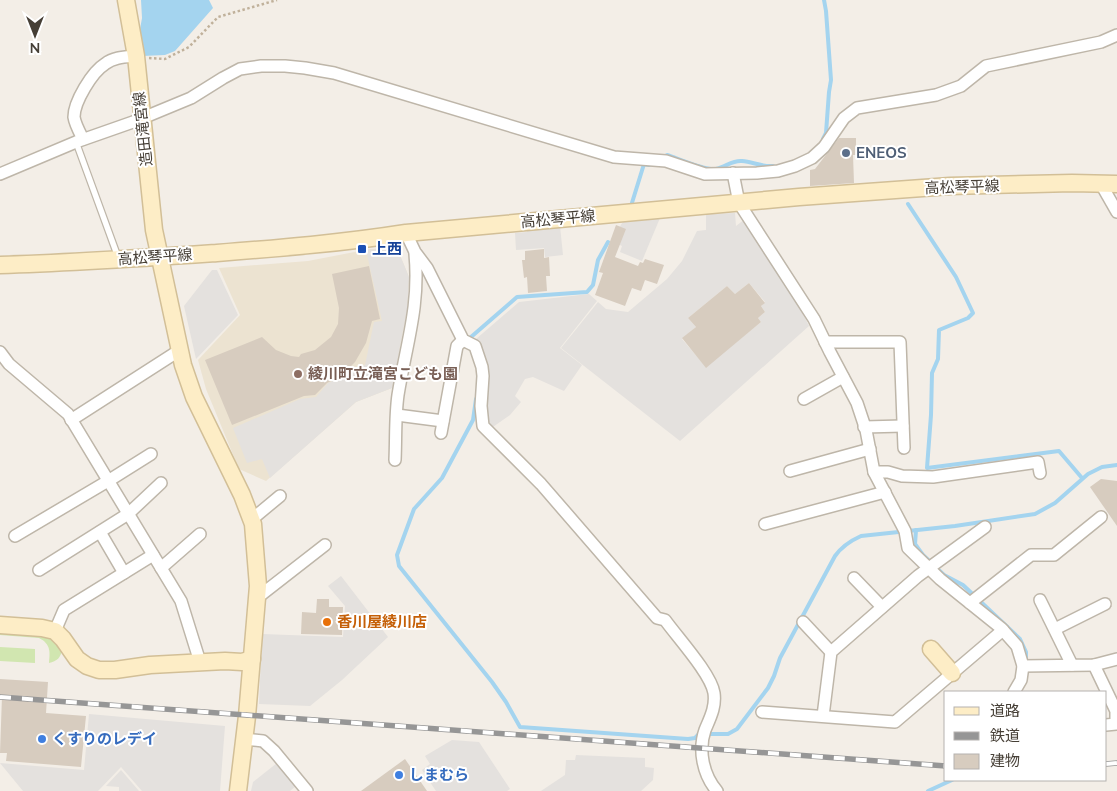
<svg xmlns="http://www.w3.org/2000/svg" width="1117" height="791" viewBox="0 0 1117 791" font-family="Mulish,'Noto Sans JP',sans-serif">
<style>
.education{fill:#ece3d1}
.green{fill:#d1e6b0}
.parking{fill:#e4e1de;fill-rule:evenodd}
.water{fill:#a4d4ef}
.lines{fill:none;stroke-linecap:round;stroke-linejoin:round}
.stream{stroke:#a4d4ef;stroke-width:4}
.building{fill:#d7ccbf}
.lane-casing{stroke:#beb6a9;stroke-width:8}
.street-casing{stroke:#beb6a9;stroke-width:14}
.secondary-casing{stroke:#d2bf97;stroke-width:19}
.path{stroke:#c0b19b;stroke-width:2.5;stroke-dasharray:2.5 2.5;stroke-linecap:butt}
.lane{stroke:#fff;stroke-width:5.5}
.street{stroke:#fff;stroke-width:11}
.secondary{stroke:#fdedc6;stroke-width:16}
.rail-casing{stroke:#969696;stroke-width:5.5}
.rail{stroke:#fff;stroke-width:4;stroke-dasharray:11;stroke-linecap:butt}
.service-dot{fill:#5c6f8a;stroke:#fff;stroke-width:2}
.transit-dot{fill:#1a4fb4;stroke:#fff;stroke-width:2}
.education-dot{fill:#8d6e63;stroke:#fff;stroke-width:2}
.food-dot{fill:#e8710a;stroke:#fff;stroke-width:2}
.shop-dot{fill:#3f7fe0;stroke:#fff;stroke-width:2}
.labels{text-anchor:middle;stroke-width:4;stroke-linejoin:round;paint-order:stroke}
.street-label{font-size:15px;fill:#463f36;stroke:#fff}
.service-label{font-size:15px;font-weight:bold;fill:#4e5e75;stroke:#fff;text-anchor:start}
.transit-label{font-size:15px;font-weight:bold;fill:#164399;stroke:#fff;text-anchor:start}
.education-label{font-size:15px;font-weight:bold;fill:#785e54;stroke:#fff;text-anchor:start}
.food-label{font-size:15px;font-weight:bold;fill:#c56008;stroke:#fff;text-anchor:start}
.shop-label{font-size:15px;font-weight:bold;fill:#366cbe;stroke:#fff;text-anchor:start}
</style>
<rect width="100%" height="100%" fill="#f3eee7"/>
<path class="education" d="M397 248 409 277 407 309 392 388 356 402 266 481 239 469 206 389 198 360 240 315 219 268 308 261 370 249Z"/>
<g class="green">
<path d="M0 632 39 635 52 638 62 649C61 658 57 661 49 663 50 652 51 644 39 638L0 635Z"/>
<path d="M0 647 35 649V663L0 661Z"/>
</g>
<g class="parking">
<path d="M735 213 736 226 745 219 791 290 809 326 680 441 561 348 598 302 606 309 628 312 667 279 682 261 697 231 706 230V214ZM749 283 765 302 761 306 765 312 758 318 761 322 706 367 682 339 696 327 688 318 727 286 735 294Z"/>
<path d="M660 218 642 261 620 252 622 246 611 241 624 220Z"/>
<path d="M560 226 563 255 545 257 544 248 516 250 515 233 527 232V229Z"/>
<path d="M397 248 409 277 407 309 392 388 356 402 270 478 262 459 247 463 233 428 300 399 316 397 328 383 365 365 374 322 382 321 366 250Z"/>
<path d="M212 270H217L238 315 196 359 184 306Z"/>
<path d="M589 294 597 301 560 348 582 365 564 391 533 377 525 379 515 396 521 402 510 415 490 429 486 421 483 361 476 339 519 302Z"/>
<path d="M341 576 388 637 342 680 310 706 259 704 262 634 343 637 345 606 328 586Z"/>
<path d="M89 714 225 726 220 791H142L121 767 98 791H23L0 763 84 770Z"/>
<path d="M452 740 479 742 510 789 507 791H436L422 770 430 764 425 756Z"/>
<path d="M576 755 645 758V767L654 768 653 780 641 791H541L565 775 566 760H575Z"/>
<path d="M277 763 296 786 290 791H251L253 782Z"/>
<path d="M121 770 139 791H119V787L106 786Z"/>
</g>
<path class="water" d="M141 0H209L213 8 175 51 165 55 142 56 139 35 142 18Z"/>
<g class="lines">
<g class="stream">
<path d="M823 139 826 133 829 92 831 80 826 11 824 0"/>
<path d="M667 157V155C679 159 705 171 716 169 726 167 732 160 742 161 753 162 762 167 773 166"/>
<path d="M908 204 956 277 973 313 968 318 939 330 938 359 932 373 931 415 927 468 1059 451 1082 478"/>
<path d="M631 206 644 164 649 165"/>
<path d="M471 337 517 297 587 292 593 285 598 260 608 242"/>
<path d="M476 399 473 420 442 478 414 509 397 555 399 566 492 682 506 702 520 727 688 739 695 738 699 734H728L737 729 768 688 774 676 780 658 835 556C842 546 850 541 861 536L955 526 1035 514 1055 503 1088 474 1102 467 1117 465"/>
<path d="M916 530 915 544 923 555 944 575 963 585 1020 639 1026 652V659"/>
<path d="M928 791 952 780"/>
</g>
</g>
<g class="building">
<path d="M839 138H856V155H853L854 183 810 186V170L815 169Z"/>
<path d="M616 225 626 229 615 257 638 266 640 262 643 263 645 259 664 265 657 284 645 280 641 291 632 288 625 306 595 295 603 273 599 272Z"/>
<path d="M544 249V258L549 257 550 276H546L547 291 528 293 527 277 524 278 522 260H525V251Z"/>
<path d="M369 266 380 319 372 321 366 343 355 362 342 375 327 383 315 395 304 396 232 425 205 360 262 337 276 350 291 356 299 357 301 354 315 350 331 337 338 324 339 308 332 274Z"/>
<path d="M749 283 765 303 761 306 765 312 758 318 761 322 706 368 682 338 696 327 688 318 727 286 735 294Z"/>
<path d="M1101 479 1117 481V526L1090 487Z"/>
<path d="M317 599H329V607H343L342 635 301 634 302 612 316 613Z"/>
<path d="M0 679 48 682 46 713 86 716 81 767 6 761 7 753H0L2 696H0Z"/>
<path d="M405 759 427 791H361Z"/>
</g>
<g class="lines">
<g class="lane-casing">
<path id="lane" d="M76 142 118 257"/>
</g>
<g class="street-casing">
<g id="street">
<path d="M83 139C80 133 75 124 74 117 74 102 92 72 105 64 114 57 125 57 136 56"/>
<path d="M733 173 739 203 814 319 830 352 857 403 866 430 874 472 905 531 908 548 940 579 1001 628 1017 646 1023 666 1021 680 1014 692"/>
<path d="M0 174 76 142 133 122 191 98 223 78 240 69 261 66H285L305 68 334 73 614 157 666 161 705 174 757 173 778 171 795 166 812 158 824 147 844 118 857 108 936 95 961 86 986 66 1101 42 1117 35"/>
<path d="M1101 184 1117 212"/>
<path d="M406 233 415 252 427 268 463 340 475 346 482 367 483 376 481 406 483 426 541 484 657 618 665 620C678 638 711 674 714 693 716 707 710 718 705 730 698 750 703 775 717 791"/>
<path d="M825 342H900L904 448"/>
<path d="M0 352 9 364 68 414 181 601 200 662"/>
<path d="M804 399 843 377"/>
<path d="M397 415 443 421"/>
<path d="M71 420 180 350"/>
<path d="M864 427 903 426"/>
<path d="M441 433 457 346 463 340"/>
<path d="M395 460C396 438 395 416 398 395 406 345 420 306 415 254"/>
<path d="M790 471 870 449"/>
<path d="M874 472H888L902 476 933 477 1038 462 1040 473"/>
<path d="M251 520 280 496"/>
<path d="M765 524 885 492"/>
<path d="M100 532 124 573"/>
<path d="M15 536 108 481 151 454"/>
<path d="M161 568 200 534"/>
<path d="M39 570 128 514 161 483"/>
<path d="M854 578 882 607"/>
<path d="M257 598 325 545"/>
<path d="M1040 600 1072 665"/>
<path d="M970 603 1031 555H1054L1101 517"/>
<path d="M803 622 831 652"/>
<path d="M1055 629 1105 604"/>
<path d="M55 631 64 610 153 555"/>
<path d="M1094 665 1116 711V724L1106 725"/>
<path d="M1023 666 1094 665 1117 659"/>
<path d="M762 712 895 722 1003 630"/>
<path d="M823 716 831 652 918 576 985 527"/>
<path d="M244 739 263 741 274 751 307 791"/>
</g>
</g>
<g class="secondary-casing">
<g id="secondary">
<path d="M126 0 136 56 154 230 183 365 194 397 242 495 253 524 258 586 247 716 238 791"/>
<path d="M0 265C72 263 144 258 217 253 280 248 343 243 406 233L799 197 950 186 1072 183 1117 184"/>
<path d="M0 625 42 628 55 631 63 639 77 659 87 666 99 670H115L150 665 225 661 242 662 252 659"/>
<path d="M931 649 952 673"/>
</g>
</g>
<path class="path" d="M149 58 165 59 189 47 218 17 277 0"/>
<use href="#lane" class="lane"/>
<use href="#street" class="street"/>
<use href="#secondary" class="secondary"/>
<g class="rail-casing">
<g id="rail">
<path d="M0 697 946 766"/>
<path d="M1106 764 1117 763"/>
</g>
</g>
<use href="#rail" class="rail"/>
</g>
<circle class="service-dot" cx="846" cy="153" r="5"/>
<rect class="transit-dot" x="357" y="244" width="10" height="10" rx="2.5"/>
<circle class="education-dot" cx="298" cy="374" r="5"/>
<circle class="food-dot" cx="327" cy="622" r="5"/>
<g class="shop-dot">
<circle cx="42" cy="739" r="5"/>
<circle cx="399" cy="775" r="5"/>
</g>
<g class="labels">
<g class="street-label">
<text transform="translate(143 129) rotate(-96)" y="5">造田滝宮線</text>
<text transform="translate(962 187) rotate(-2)" y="5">高松琴平線</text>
<text transform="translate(558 219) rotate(-5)" y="5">高松琴平線</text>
<text transform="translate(155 257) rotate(-4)" y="5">高松琴平線</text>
</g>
<g class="service-label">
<text x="856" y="158">ENEOS</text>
</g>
<g class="transit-label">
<text x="372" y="254">上西</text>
</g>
<g class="education-label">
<text x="308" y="379">綾川町立滝宮こども園</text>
</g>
<g class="food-label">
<text x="337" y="627">香川屋綾川店</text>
</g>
<g class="shop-label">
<text x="52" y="744">くすりのレデイ</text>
<text x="409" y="780">しまむら</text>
</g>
</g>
<rect x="944" y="691" width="162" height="90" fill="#ffffff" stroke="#b5b2af"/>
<rect x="954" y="707" width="25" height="8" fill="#fdedc6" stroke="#b5b2af"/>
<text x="990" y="716" font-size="15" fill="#463f36">道路</text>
<rect x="954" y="732" width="25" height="8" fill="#969696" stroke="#b5b2af"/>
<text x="990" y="741" font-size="15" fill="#463f36">鉄道</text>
<rect x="954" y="754" width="25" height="15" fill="#d7ccbf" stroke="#b5b2af"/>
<text x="990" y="766" font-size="15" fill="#463f36">建物</text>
<g transform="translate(35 35) rotate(180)" stroke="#ffffff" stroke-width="4" paint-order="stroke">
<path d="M0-4L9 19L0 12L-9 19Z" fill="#463f36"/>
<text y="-8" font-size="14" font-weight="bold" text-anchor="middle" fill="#463f36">N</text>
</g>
</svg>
